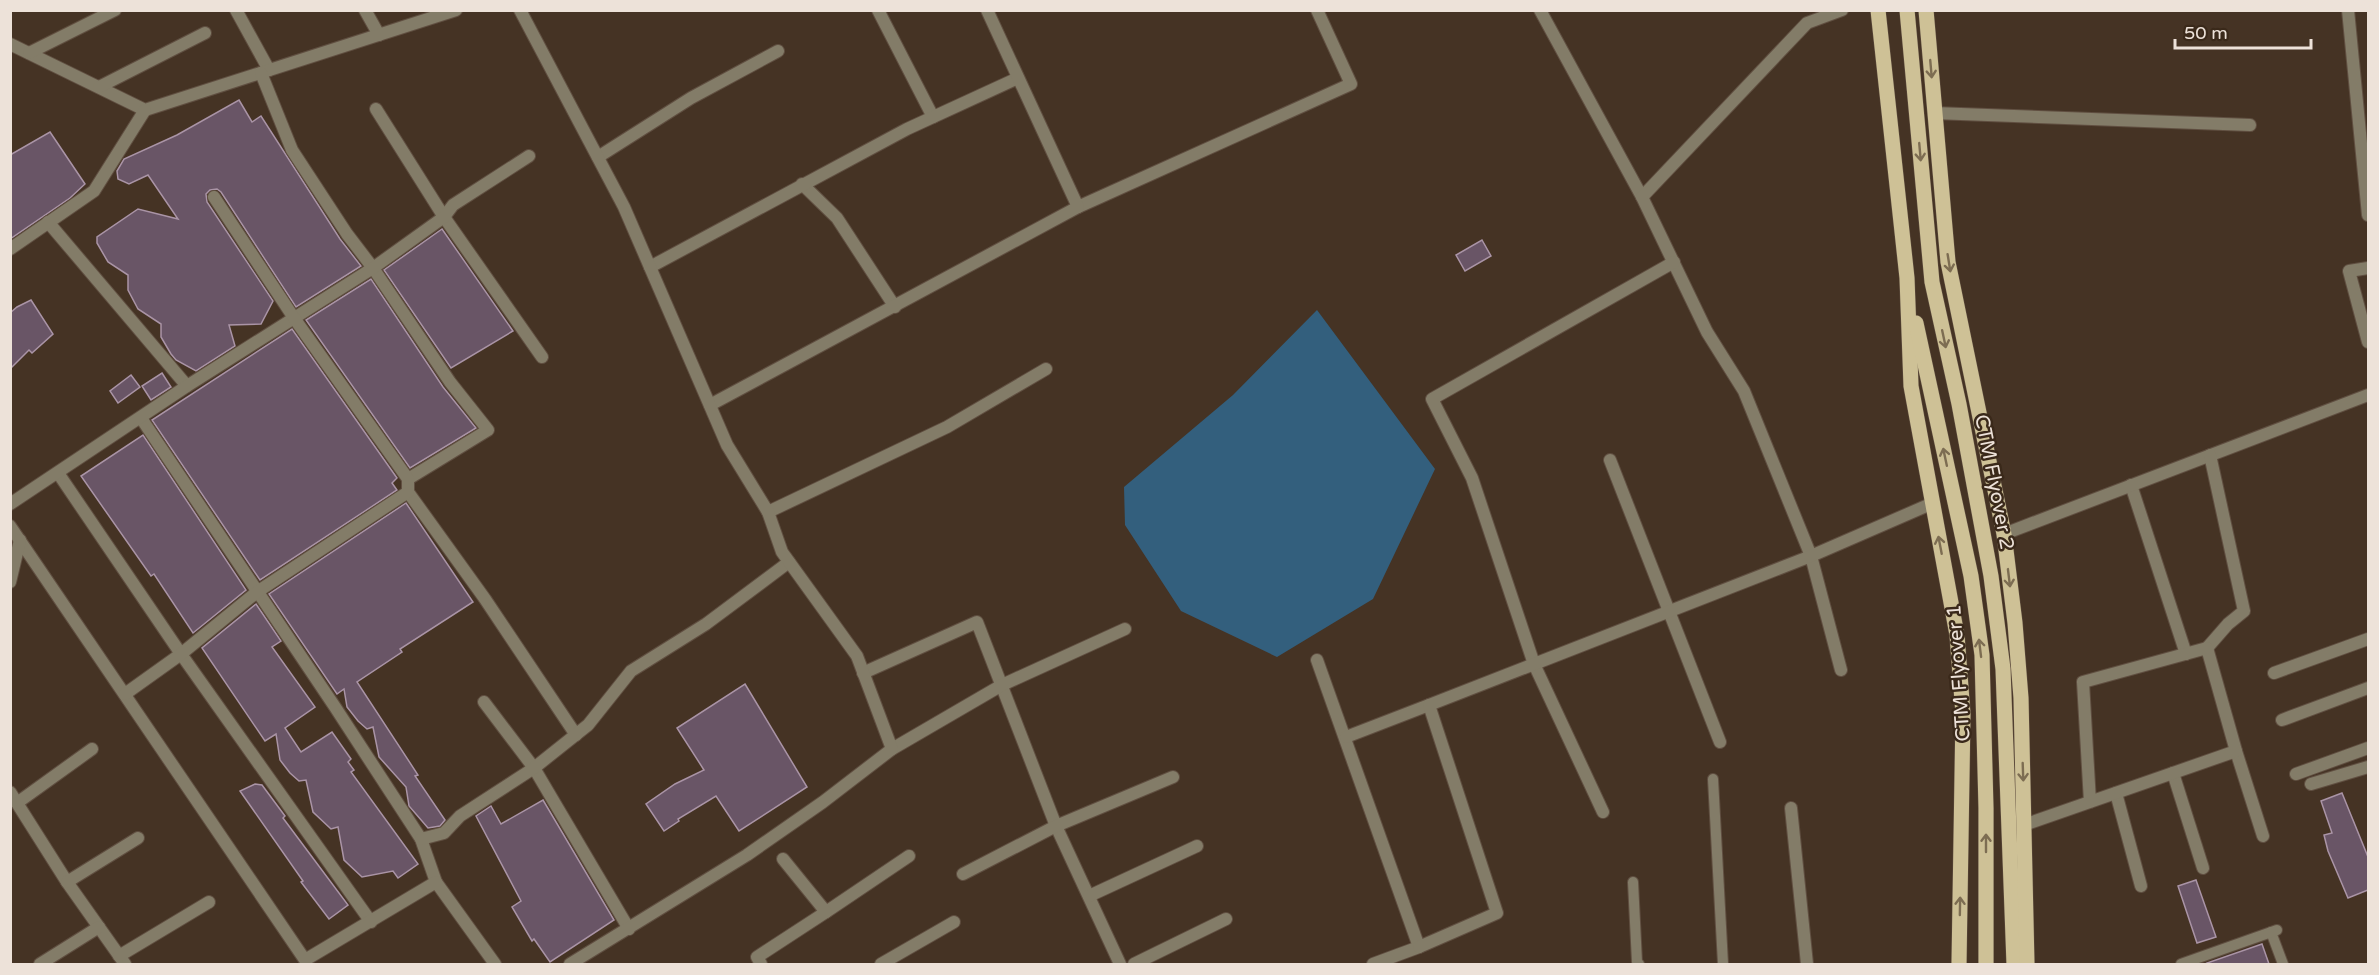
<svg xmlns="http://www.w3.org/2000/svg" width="2379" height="975" viewBox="0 0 2379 975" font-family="'Varela Round',sans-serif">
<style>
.water{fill:#335f7d}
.building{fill:#695566;stroke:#aa94a6;stroke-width:1.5}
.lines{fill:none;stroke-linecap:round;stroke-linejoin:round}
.service-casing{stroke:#604f41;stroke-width:12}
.minor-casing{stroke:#604f41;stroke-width:14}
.tertiary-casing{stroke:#604f41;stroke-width:14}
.primary-casing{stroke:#604f41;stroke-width:16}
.service{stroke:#837c68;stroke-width:10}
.minor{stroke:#837c68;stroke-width:12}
.tertiary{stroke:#837c68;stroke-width:12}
.primary{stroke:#cec196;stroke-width:15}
.oneway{stroke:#7d6d52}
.labels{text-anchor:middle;stroke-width:5;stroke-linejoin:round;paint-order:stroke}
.street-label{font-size:20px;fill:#ede2d9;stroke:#3a291a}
</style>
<rect width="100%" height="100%" fill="#453324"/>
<path class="water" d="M1317 310 1435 469 1373 599 1277 657 1181 611 1125 525 1124 487 1233 395Z"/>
<g class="building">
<path d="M239 100 252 122 261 116 340 239 361 266 296 307 221 192 217 189 210 190 206 194 207 202 273 301 261 324 229 325 235 346 196 371 176 360 171 354 161 337V324L138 309 128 290V275L108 262 97 243V237L138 209 178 219 148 175 129 184 118 179 117 171 124 159 177 135Z"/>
<path d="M50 132 85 184 70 198 10 239V155Z"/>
<path d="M442 229 513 331 451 368 384 270Z"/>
<path d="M1482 240 1491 256 1465 271 1456 255Z"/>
<path d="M371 279 443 387 476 428 410 468 306 320Z"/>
<path d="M31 300 53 334 32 353 29 350 10 369V313L17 307Z"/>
<path d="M292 329 397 478 392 483 397 490 260 580 152 420Z"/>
<path d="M162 373 171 387 151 400 142 386Z"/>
<path d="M131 375 140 387 118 403 110 391Z"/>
<path d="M143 435 246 590 193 633 154 574 151 576 81 476Z"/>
<path d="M406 503 473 602 400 649 402 652 357 682 418 775 415 776 445 820 440 826 428 828 409 806 406 787 379 757 373 727 367 729 358 721 347 707 344 689 337 694 269 594Z"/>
<path d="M256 604 281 641 272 647 315 707 285 728 301 752 332 732 351 759 348 762 354 770 351 772 418 864 398 878 393 871 362 877 344 860 338 827 331 829 313 812 306 780 299 781 290 773 280 760 276 734 265 741 202 648Z"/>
<path d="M745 684 807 787 739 831 716 796 678 819 679 821 664 831 646 804 675 784 704 770 677 728Z"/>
<path d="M255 784 262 785 285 816 283 818 348 905 329 919 301 882 303 881 240 791Z"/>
<path d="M2342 793 2368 857V890L2348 898 2328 851 2324 835 2332 833 2321 801Z"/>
<path d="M543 800 614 920 550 962 534 939 532 941 512 907 521 901 476 816 491 806 501 824Z"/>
<path d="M2196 880 2216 937 2197 943 2178 886Z"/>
<path d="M2262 944 2269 964H2208L2207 963Z"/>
</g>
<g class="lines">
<g class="service-casing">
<g id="service">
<path d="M1713 779 1723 964"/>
<path d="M1633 882 1637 962 1639 964"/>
<path d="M2271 932 2283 964"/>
<path d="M2181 964 2277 930"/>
</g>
</g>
<g class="minor-casing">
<g id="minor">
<path d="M236 10 269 70"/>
<path d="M365 10 379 35"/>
<path d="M878 10 933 117"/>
<path d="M1540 10 1642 197"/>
<path d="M2348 10 2368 215"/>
<path d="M10 44 145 110 456 10"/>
<path d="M29 53 115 10"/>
<path d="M261 73 292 150 347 234 373 268 450 382 488 430 408 479"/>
<path d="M99 87 205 33"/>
<path d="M376 109 444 217 542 357"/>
<path d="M1934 113 2250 125"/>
<path d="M598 157 691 98 778 51"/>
<path d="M802 184 837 218 895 307"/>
<path d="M1078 207 1351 84 1317 10"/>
<path d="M48 222 187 386"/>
<path d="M10 249 94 191 145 110"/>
<path d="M650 267 907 129 1018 78"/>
<path d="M2368 268 2349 271 2368 342"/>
<path d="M710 405 1078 207 987 10"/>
<path d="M141 418 335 707 421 839 436 882"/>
<path d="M1610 460 1720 742"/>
<path d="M58 473 181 654 371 922"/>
<path d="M2131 485 2186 654"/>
<path d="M408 492 485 599 576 735"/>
<path d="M10 504 187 386 373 268 444 217 453 205 529 156"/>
<path d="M768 512 947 427 1046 369"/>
<path d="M10 526 305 960 436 882 495 964"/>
<path d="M2004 534 2368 395"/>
<path d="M10 582 20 540"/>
<path d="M2207 648 2228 624 2244 611 2210 455"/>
<path d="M1317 660 1419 947 1373 964"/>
<path d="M1841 670 1811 556 1744 391 1707 332 1642 197 1807 23 1842 10"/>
<path d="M863 673 977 622 1056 826 1120 964"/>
<path d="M2274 673 2368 639"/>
<path d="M125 694 181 654 257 592 408 492V479L294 318 214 197"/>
<path d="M484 702 534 768 629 929"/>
<path d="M2282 720 2368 688"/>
<path d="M1346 737 1429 705"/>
<path d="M892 749 1002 685 1125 629"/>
<path d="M2236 751 2263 836"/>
<path d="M2173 773 2203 868"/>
<path d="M2296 774 2368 748"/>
<path d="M2311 784 2368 767"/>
<path d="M10 792 67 882 125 964"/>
<path d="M2116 793 2141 886"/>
<path d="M17 803 92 749"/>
<path d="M1791 808 1807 964"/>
<path d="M1603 812 1534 664 1472 478 1432 399 1674 262"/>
<path d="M2024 825 2236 751 2207 648 2083 682 2090 802"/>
<path d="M421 839 444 833 460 816 534 768 588 725 631 671 706 624 789 562"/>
<path d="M963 874 1056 826 1173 777"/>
<path d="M67 882 138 838"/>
<path d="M1089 896 1197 846"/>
<path d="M826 912 909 856"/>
<path d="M1419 947 1497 913 1429 705 1811 556 1933 503"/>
<path d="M119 956 209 902"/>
<path d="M40 964 99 927"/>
<path d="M761 964 757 957 826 912 783 859"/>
<path d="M881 964 954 922"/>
<path d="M1134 964 1226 919"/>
</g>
</g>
<g class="tertiary-casing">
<path id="tertiary" d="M520 10 624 207 727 445 768 512 782 552 857 656 892 749 823 802 747 855 570 964"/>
</g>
<g class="primary-casing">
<g id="primary">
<path d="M1878 10 1907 278 1911 386 1957 635 1963 714 1959 964"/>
<path d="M1907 10 1932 282 1959 404 1991 576 2003 669 2014 964"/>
<path d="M1926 10 1948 262 2004 534 2015 623 2021 698 2027 964"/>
<path d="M1916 323 1971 576 1982 655 1986 808V964"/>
</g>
</g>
<use href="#service" class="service"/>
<use href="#minor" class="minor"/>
<use href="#tertiary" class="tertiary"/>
<use href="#primary" class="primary"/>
</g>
<defs><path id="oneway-shaft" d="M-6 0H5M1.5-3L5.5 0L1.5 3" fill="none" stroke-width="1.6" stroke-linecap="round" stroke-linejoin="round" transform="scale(1.5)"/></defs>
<g class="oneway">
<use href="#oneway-shaft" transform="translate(1931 69) rotate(85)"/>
<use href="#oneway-shaft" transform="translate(1920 152) rotate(85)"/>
<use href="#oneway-shaft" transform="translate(1949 263) rotate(81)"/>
<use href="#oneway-shaft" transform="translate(1944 339) rotate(78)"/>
<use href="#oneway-shaft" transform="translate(1945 457) rotate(-102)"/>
<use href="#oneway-shaft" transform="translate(1940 545) rotate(-101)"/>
<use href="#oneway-shaft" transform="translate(2009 578) rotate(83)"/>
<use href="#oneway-shaft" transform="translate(1980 648) rotate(-97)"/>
<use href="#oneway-shaft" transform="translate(2023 772) rotate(88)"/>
<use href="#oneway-shaft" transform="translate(1986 843) rotate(-90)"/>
<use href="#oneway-shaft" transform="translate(1960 906) rotate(-89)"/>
</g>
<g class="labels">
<g class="street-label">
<text transform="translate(1995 482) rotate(79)" y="7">CTM Flyover 2</text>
<text transform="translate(1958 673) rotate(-94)" y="7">CTM Flyover 1</text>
</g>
</g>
<rect width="2379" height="975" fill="none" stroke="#ede2d9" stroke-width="24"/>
<path d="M2175 39v9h136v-9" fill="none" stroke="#ede2d9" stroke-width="3"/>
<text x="2184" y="39" font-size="18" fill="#ede2d9" stroke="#3a291a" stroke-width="4.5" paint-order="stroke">50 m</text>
</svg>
